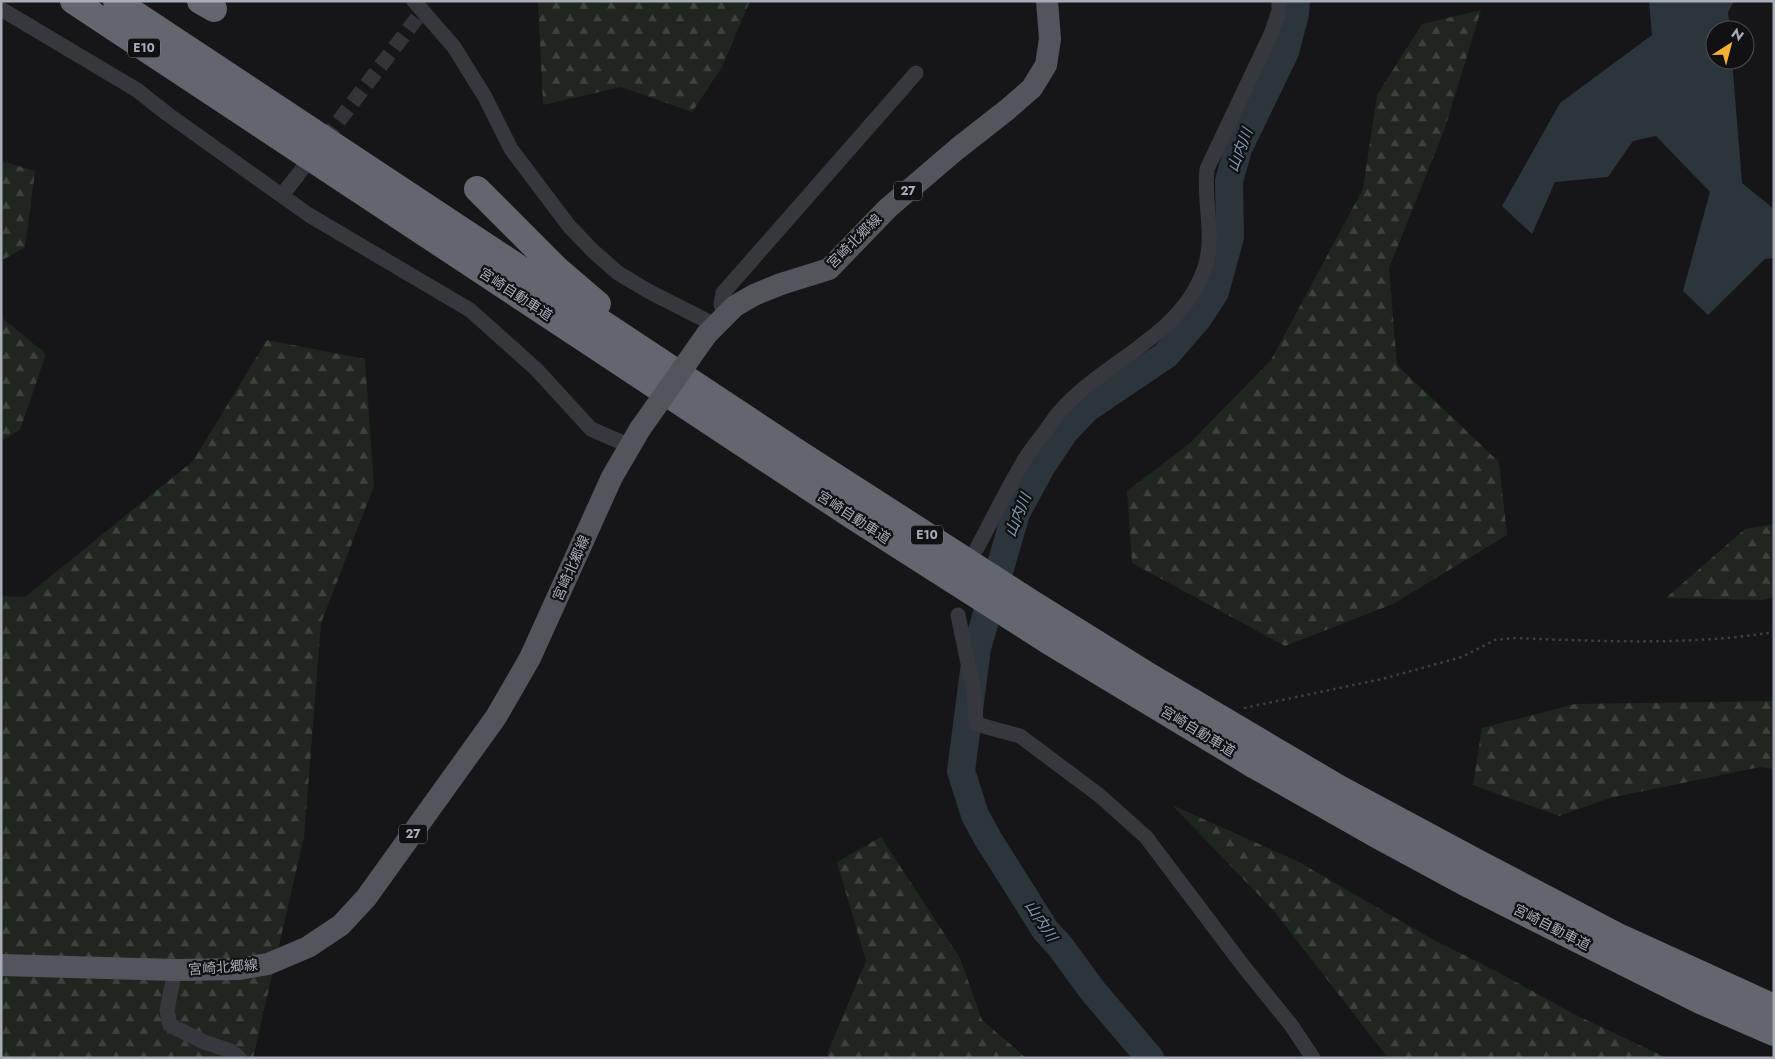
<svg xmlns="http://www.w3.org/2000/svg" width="1775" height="1059" viewBox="0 0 1775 1059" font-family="Jost,'Noto Sans JP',sans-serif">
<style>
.forest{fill:url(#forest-firs)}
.water{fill:#2c353c}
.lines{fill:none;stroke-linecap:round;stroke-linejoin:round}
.river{stroke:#2c353c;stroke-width:28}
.street-tunnel{stroke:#333438;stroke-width:15;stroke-dasharray:15 8;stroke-linecap:butt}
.path{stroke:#3d3f44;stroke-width:2.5;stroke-dasharray:2.5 4;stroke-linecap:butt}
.street{stroke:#37383d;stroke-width:15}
.primary{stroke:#53555c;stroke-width:22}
.highway{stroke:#63666e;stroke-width:26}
.primary-bridge{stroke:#53555c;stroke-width:22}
.labels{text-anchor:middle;stroke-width:4.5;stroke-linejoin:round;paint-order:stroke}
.shield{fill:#111113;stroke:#7b7e86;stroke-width:1}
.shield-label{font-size:12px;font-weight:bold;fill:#a8adb8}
.street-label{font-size:14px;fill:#a8adb8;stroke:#111113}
.water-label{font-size:15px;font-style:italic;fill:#7f9bb3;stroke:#111113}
</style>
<defs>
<pattern id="forest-firs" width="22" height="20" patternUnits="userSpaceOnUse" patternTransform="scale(1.25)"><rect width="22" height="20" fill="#1e261f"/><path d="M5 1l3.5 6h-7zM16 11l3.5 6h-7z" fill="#3c433d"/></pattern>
</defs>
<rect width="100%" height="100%" fill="#161618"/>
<g class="forest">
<path d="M538 1H750L722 67 692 112 621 87 543 105Z"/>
<path d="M1481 10 1445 128 1389 268 1397 365 1499 462 1507 535 1393 604 1285 646 1132 563 1127 491 1189 444 1271 360 1363 189 1377 95 1422 24Z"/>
<path d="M1 161 35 171 25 247 1 261Z"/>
<path d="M1 317 46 354 20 430 1 441Z"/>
<path d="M267 340 365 359 374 486 321 623 304 837 253 1058H1V596L25 597 193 461Z"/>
<path d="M1774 524V597L1763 600 1666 598 1745 529Z"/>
<path d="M1774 701V769L1760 767 1610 798 1559 816 1473 785 1482 728 1575 704Z"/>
<path d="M1172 805 1297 861 1432 939 1496 971 1574 1014 1667 1058H1388L1274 911Z"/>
<path d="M881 837 960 958 982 1020 1026 1058H830L827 1054 866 961 837 862Z"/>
</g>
<path class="water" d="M1649 1H1734L1728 12 1730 30H1715V60H1732L1742 183 1774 209V258L1765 259 1708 315 1683 291 1710 192 1656 136 1633 141 1608 177 1555 182 1532 234 1502 206 1560 103 1652 35Z"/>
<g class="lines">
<path class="river" d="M1150 1058 1092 990 1060 946 1046 931 988 839 975 815 961 771 977 648 1016 513 1041 467 1065 431 1086 409 1166 355 1198 318 1215 292 1230 237 1229 181 1238 149 1285 52 1295 14 1296 1"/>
<path class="street-tunnel" d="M297 176 417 18"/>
<path class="path" d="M1244 708 1382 679 1462 657 1495 640 1513 638C1600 641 1688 646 1774 632"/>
<g class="street">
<path d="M414 1 454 47 485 97 511 149 569 226 593 251 618 273 650 292 715 325"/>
<path d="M1 9 137 90 166 113 309 215 470 310 536 369 591 429 630 446"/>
<path d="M282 195 297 176"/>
<path d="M724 316 721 304 723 293 916 73"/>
<path d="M977 548C992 520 1006 491 1022 464 1028 453 1036 443 1044 433 1050 425 1055 416 1062 409 1106 360 1180 337 1204 270 1216 237 1203 203 1207 169L1271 34 1279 11V1"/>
<path d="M958 615 974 692 976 724 1020 736 1099 795 1146 837 1244 967 1291 1025 1313 1058"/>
<path d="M175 970 167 1010 170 1025 204 1042 231 1051 239 1058"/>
</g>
<g class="primary">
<path d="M707 334 735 306 754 295 781 284 829 269 888 208 957 149 1008 109 1032 88 1046 65 1050 39 1047 1"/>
<path d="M1 965 175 970 239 969 268 964 308 947 341 925 366 898 496 717 530 658 612 477 640 429"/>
</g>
<g class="highway">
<path d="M73 1 855 518 1048 641 1255 766 1380 837 1469 885 1698 1000 1774 1033"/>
<path d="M116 1 796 451 1032 603 1151 677 1339 788 1475 861 1616 935 1774 1007"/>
<path d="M200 1 214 9"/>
<path d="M477 189 556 268 598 304"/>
</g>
<path class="primary-bridge" d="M640 429 707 334"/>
</g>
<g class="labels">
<g class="shield">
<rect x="128" y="38.5" width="32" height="19" rx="4"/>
<rect x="894" y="181.5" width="28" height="19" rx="4"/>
<rect x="911" y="525.5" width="32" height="19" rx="4"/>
<rect x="399" y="824.5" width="28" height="19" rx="4"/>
</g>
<g class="shield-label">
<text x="144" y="52">E10</text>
<text x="908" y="195">27</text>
<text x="927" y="539">E10</text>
<text x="413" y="838">27</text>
</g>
<g class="street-label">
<text transform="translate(854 241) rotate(-45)" y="5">宮崎北郷線</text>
<text transform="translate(516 294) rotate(33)" y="5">宮崎自動車道</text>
<text transform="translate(854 517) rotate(33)" y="5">宮崎自動車道</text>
<text transform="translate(571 568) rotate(-66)" y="5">宮崎北郷線</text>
<text transform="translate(1198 731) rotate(31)" y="5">宮崎自動車道</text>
<text transform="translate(1552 927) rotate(27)" y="5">宮崎自動車道</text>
<text transform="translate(223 967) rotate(-4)" y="5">宮崎北郷線</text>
</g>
<g class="water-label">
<text transform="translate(1240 150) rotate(-69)" y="5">山内川</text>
<text transform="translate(1018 515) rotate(-68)" y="5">山内川</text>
<text transform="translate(1041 921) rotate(57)" y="5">山内川</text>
</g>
</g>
<rect width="1775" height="1059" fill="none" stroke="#a8adb8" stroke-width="5"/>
<g transform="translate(1730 45) rotate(36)"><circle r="24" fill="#111113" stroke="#4d4f55"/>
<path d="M0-4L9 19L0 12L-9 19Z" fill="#f2b134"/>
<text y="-8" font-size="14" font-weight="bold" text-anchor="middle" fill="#a8adb8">N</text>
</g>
</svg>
